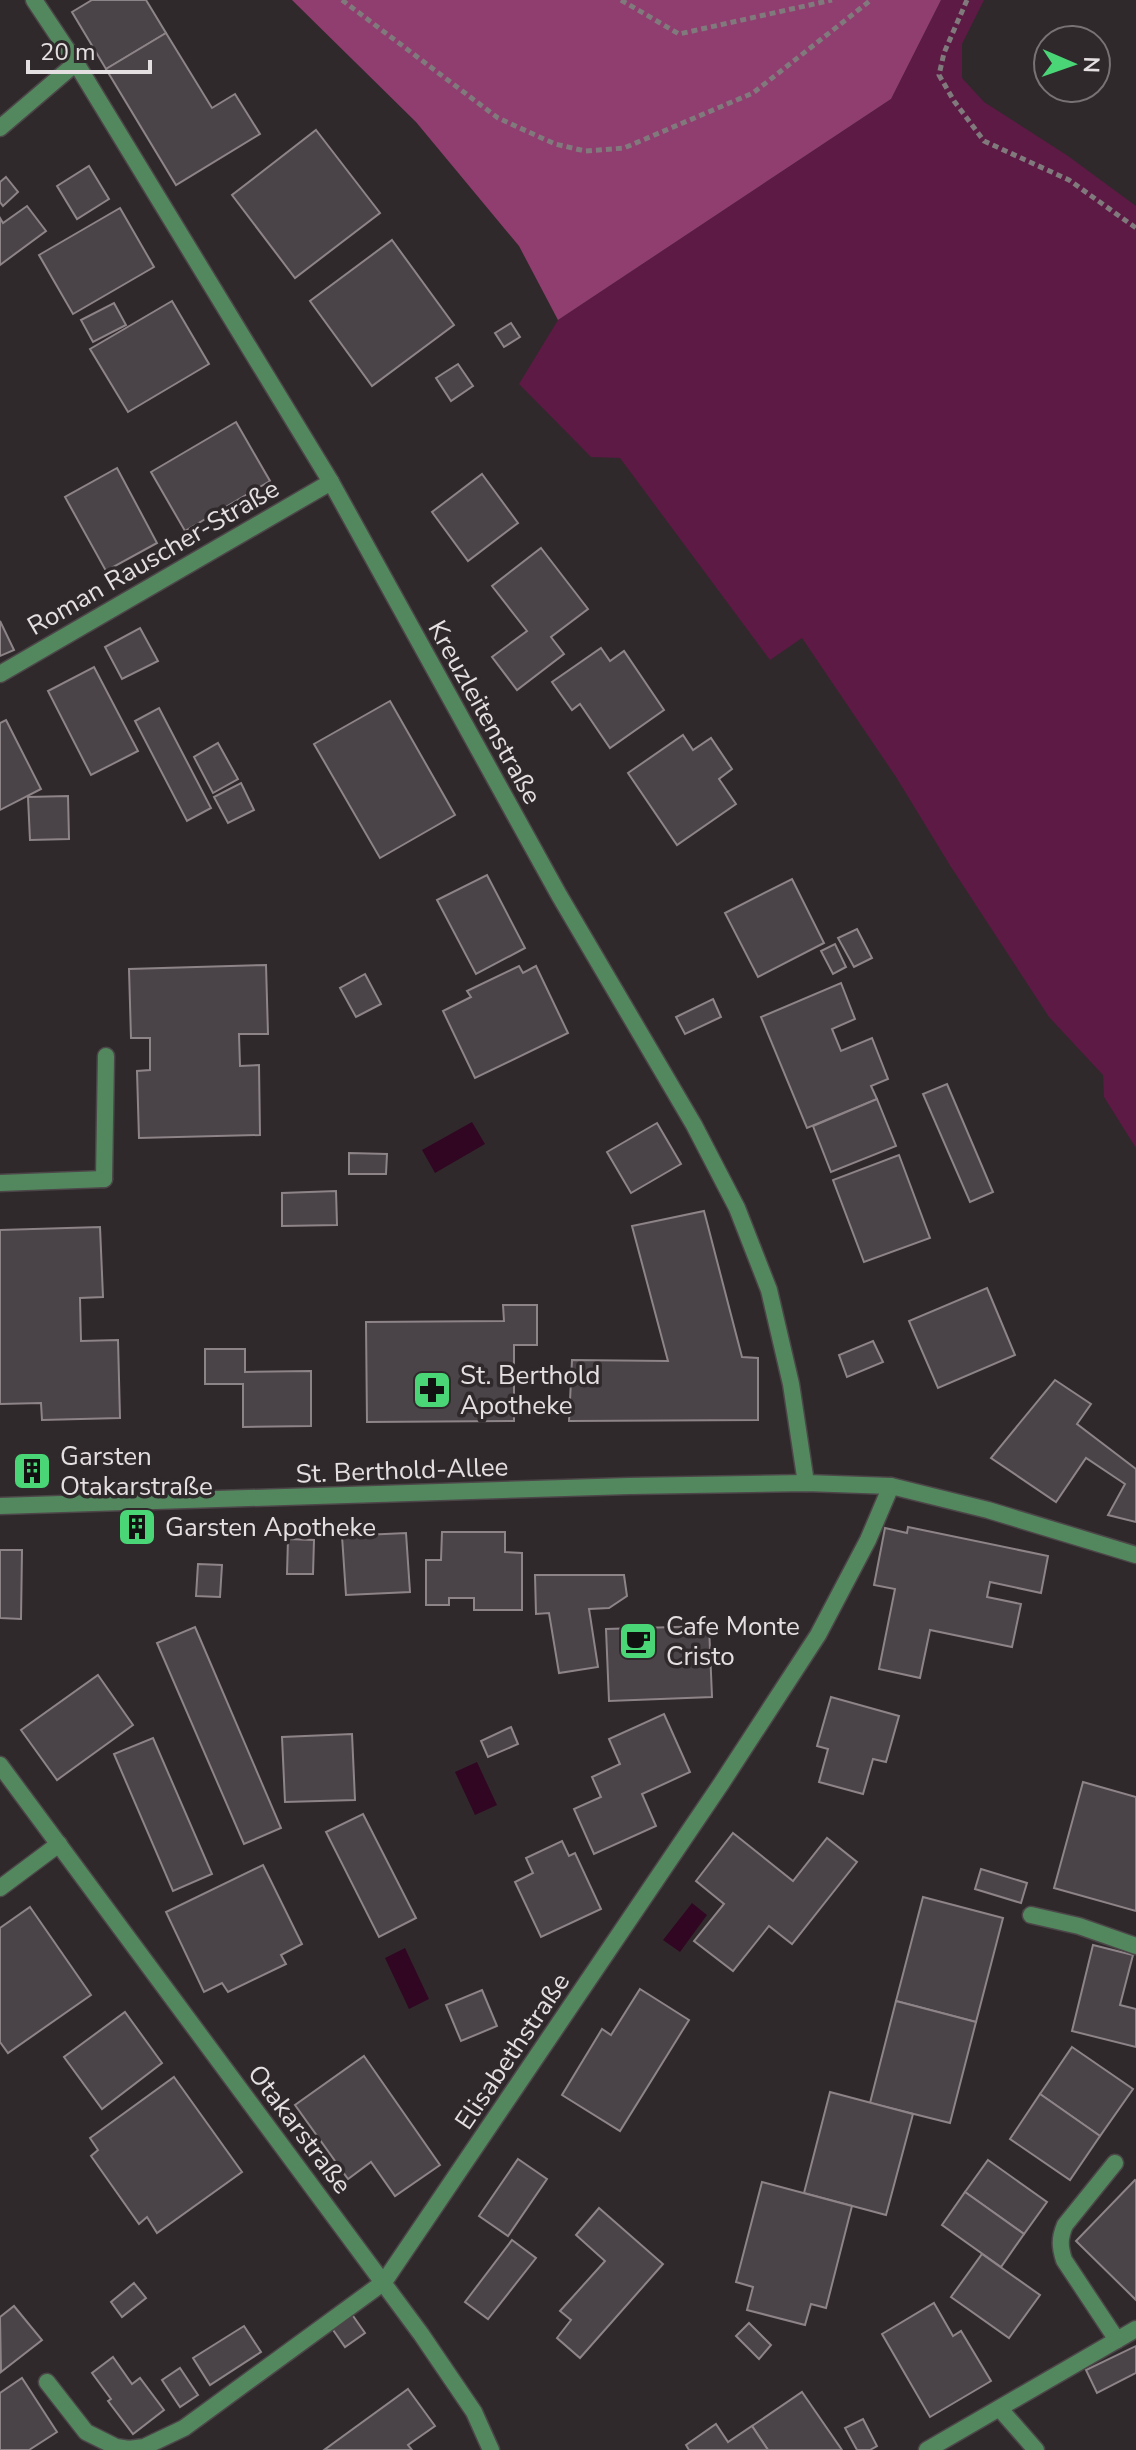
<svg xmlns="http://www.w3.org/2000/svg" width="1136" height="2450" viewBox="0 0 1136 2450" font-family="'Nunito Sans',sans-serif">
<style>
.green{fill:#5c1a44}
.forest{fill:#903d6f}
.water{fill:#310622}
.building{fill:#4a4347;stroke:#8d8488;stroke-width:2}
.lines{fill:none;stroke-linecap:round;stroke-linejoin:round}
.service-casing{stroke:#4d4649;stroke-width:19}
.minor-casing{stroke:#4d4649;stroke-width:19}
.tertiary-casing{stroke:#4d4649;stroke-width:19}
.path{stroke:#807a7d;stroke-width:5;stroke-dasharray:6 4;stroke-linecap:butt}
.service{stroke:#53885f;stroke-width:16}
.minor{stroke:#53885f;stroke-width:16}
.tertiary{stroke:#53885f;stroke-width:16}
.labels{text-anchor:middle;stroke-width:7;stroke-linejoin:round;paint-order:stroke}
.street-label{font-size:26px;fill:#e4dfe1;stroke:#30292c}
.poi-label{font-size:26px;fill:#e4dfe1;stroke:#30292c;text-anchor:start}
</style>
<rect width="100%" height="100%" fill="#30292c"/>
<path class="green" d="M941 0H984L962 44V78L984 102 1068 156 1136 206V1148L1104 1097 1103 1075 1049 1017 951 867 896 777 802 638 770 660 620 458 591 457 519 384 558 320 891 99Z"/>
<path class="forest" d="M292 0H941L891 99 558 320 519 246 416 122Z"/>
<g class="water">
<path d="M472 1122 485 1144 435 1173 422 1150Z"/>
<path d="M477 1762 497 1805 475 1815 455 1772Z"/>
<path d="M692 1903 707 1915 680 1952 663 1940Z"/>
<path d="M405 1948 429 1999 409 2009 385 1958Z"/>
</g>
<g class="building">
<path d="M92 0H146L166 33 106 69 72 12Z"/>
<path d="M166 33 212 108 235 94 260 134 176 185 106 69Z"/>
<path d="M316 130 380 213 295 278 232 195Z"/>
<path d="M89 166 109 199 77 219 57 186Z"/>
<path d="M6 177 18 192 3 206 0 202V182Z"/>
<path d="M27 206 46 231 0 265V218L3 223Z"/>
<path d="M120 208 154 267 73 314 39 255Z"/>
<path d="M392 240 454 325 372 386 310 301Z"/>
<path d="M172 301 209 364 128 412 90 349Z"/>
<path d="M114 303 126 325 93 342 81 320Z"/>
<path d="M511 323 520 337 504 347 495 333Z"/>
<path d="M458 364 473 386 451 401 436 378Z"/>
<path d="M236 422 270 481 185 531 151 472Z"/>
<path d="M117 468 157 543 106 571 65 497Z"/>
<path d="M482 474 518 523 468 561 432 512Z"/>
<path d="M541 548 588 609 551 637 564 654 517 690 492 657 527 631 492 586Z"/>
<path d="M0 621 14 650 0 656Z"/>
<path d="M140 628 158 661 122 679 105 647Z"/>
<path d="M601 648 610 661 624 651 664 710 610 748 580 704 572 710 552 682Z"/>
<path d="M94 667 138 751 91 775 48 691Z"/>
<path d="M390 701 455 815 380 858 314 744Z"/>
<path d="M159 708 211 808 187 821 135 721Z"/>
<path d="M6 720 41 789 0 810V723Z"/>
<path d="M683 735 693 750 711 738 732 769 719 779 736 804 677 845 628 773Z"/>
<path d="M218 743 238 779 213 793 194 757Z"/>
<path d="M241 783 254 810 228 823 214 797Z"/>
<path d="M68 796 69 839 30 840 28 797Z"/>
<path d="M487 875 525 948 476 974 437 900Z"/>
<path d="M792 879 824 943 758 977 725 913Z"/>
<path d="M857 929 872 958 854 967 838 938Z"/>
<path d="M835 944 846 967 833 974 821 951Z"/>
<path d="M266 965 268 1034H239L240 1066 259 1065 260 1135 139 1138 137 1071 150 1070V1038H131L129 969Z"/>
<path d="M519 966 523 973 536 966 568 1033 475 1078 443 1011 471 997 467 991Z"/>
<path d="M365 974 381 1004 356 1017 340 988Z"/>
<path d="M841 983 855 1019 832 1029 841 1051 872 1038 888 1079 871 1086 877 1099 807 1128 761 1017Z"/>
<path d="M713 999 721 1017 685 1034 676 1017Z"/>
<path d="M947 1084 993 1192 970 1202 923 1094Z"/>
<path d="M877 1099 896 1146 831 1172 813 1126Z"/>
<path d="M657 1123 681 1164 631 1193 607 1152Z"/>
<path d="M349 1153 387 1154 386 1174H349Z"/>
<path d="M899 1155 930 1238 864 1262 833 1180Z"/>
<path d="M336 1191 337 1225 282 1226V1193Z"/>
<path d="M704 1211 742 1357 758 1358V1420L569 1421 572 1360 668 1361 632 1226Z"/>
<path d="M100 1227 103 1297 80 1298 81 1341 118 1340 120 1418 42 1420 41 1403 0 1404V1230Z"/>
<path d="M987 1288 1015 1355 938 1388 909 1321Z"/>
<path d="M503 1305H537V1345H514V1421L367 1422 366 1322 504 1321Z"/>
<path d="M873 1341 883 1362 847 1377 839 1355Z"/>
<path d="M205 1349H245V1372L311 1371V1426L243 1427V1384H205Z"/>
<path d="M1055 1380 1091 1404 1077 1424 1136 1469V1522L1108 1515 1125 1484 1086 1458 1056 1502 991 1458Z"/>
<path d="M19 1466H45V1477H18Z"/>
<path d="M123 1520 151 1521 150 1534 122 1533Z"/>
<path d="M908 1527 1048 1556 1041 1593 990 1582 987 1597 1021 1604 1012 1647 930 1630 920 1678 879 1669 895 1589 874 1585 885 1528 907 1533Z"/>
<path d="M442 1532H505V1552L522 1553V1610H474V1598H449V1605H426V1560H441Z"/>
<path d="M406 1533 410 1592 346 1595 342 1536Z"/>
<path d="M288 1539 314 1540 313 1574H287Z"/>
<path d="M0 1550H22L21 1619 0 1618Z"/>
<path d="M198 1564 222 1565 220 1597 196 1596Z"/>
<path d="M535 1575H624L627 1596 609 1608 589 1609 598 1667 559 1673 549 1613 536 1614Z"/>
<path d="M709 1626 712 1697 609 1701 606 1629Z"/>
<path d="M195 1627 281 1828 244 1844 157 1643Z"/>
<path d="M98 1675 133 1725 57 1780 21 1730Z"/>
<path d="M831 1697 899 1716 886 1762 873 1759 863 1794 819 1782 828 1749 817 1746Z"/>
<path d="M664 1714 690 1772 642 1794 656 1826 594 1854 574 1809 601 1797 592 1777 620 1764 609 1739Z"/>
<path d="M511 1727 518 1744 488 1757 481 1741Z"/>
<path d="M352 1734 355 1800 285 1802 282 1737Z"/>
<path d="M153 1738 212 1874 173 1891 114 1754Z"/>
<path d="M1083 1782 1136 1797V1911L1054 1888Z"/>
<path d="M363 1814 416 1918 379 1937 326 1832Z"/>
<path d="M733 1833 793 1881 827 1838 857 1862 792 1944 769 1926 733 1971 694 1941 724 1904 696 1881Z"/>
<path d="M562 1841 569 1856 575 1853 601 1909 541 1937 515 1882 533 1873 526 1858Z"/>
<path d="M263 1865 302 1944 281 1955 286 1964 228 1992 222 1983 204 1992 166 1912Z"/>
<path d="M981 1869 1027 1883 1021 1903 975 1889Z"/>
<path d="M923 1897 1003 1918 976 2022 896 2001Z"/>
<path d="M30 1907 91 1995 8 2053 0 2042V1928Z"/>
<path d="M1093 1945 1133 1955 1120 2005 1136 2009V2047L1072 2031Z"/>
<path d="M640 1989 689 2020 620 2131 562 2095 602 2029 611 2035Z"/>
<path d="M482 1990 497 2026 461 2041 446 2005Z"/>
<path d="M896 2001 976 2022 950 2123 870 2103Z"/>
<path d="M125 2012 162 2063 102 2109 64 2057Z"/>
<path d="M1072 2047 1133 2089 1100 2136 1040 2094Z"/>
<path d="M364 2056 440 2165 395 2196 371 2162 348 2179 295 2105Z"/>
<path d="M174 2077 242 2172 157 2233 147 2217 139 2224 91 2156 98 2150 90 2138Z"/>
<path d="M830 2092 913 2114 886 2215 804 2193Z"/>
<path d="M1040 2094 1100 2136 1070 2180 1010 2139Z"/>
<path d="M518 2159 547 2179 508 2236 479 2216Z"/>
<path d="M988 2160 1047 2202 1024 2234 965 2192Z"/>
<path d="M1135 2180 1136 2181V2300L1076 2241Z"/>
<path d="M762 2182 852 2206 826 2308 811 2304 805 2325 747 2310 753 2287 736 2282Z"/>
<path d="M965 2192 1024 2234 1001 2267 942 2225Z"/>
<path d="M599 2208 663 2264 580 2358 557 2338 571 2320 560 2311 605 2261 576 2235Z"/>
<path d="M512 2240 536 2258 488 2319 465 2302Z"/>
<path d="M982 2254 1040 2295 1009 2338 951 2297Z"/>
<path d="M134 2283 146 2298 122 2317 111 2302Z"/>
<path d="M934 2303 953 2336 961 2331 991 2381 930 2417 882 2334Z"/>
<path d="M14 2306 42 2340 1 2372 0 2317Z"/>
<path d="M351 2313 365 2333 345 2347 331 2327Z"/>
<path d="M749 2323 771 2345 759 2359 736 2336Z"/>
<path d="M244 2326 261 2352 210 2385 193 2358Z"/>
<path d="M1136 2346V2373L1097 2393 1086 2370Z"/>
<path d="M113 2357 132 2384 140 2378 164 2410 133 2434 108 2401 111 2399 92 2373Z"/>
<path d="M180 2368 198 2395 180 2407 162 2380Z"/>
<path d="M22 2378 57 2432 29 2450H0V2393Z"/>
<path d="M408 2389 435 2426 408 2445 412 2450H324Z"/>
<path d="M802 2392 842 2450H768L752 2426Z"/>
<path d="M863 2419 877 2446 870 2450H857L845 2428Z"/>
<path d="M716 2424 728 2442 752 2426 768 2450H689L686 2445Z"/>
</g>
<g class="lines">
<g class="service-casing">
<g id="service">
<path d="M104 1179 106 1056"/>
<path d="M1031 1915 1079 1926 1136 1946"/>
<path d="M1115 2163 1065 2225C1059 2239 1060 2247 1064 2260L1117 2340"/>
</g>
</g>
<g class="minor-casing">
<g id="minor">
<path d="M34 0 76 63 331 482 559 895 694 1125 737 1208 769 1290 791 1384 806 1483"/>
<path d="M0 128 76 63"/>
<path d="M0 674 331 482"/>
<path d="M0 1183 104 1179"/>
<path d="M0 1765 421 2334 474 2412 491 2450"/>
<path d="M0 1888 59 1844"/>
<path d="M47 2382 86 2432 116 2447 129 2449 144 2447 184 2428 384 2282 721 1784 818 1635 868 1540 891 1486"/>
<path d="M1000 2409 1036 2450"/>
<path d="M927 2450 1136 2329"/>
</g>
</g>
<g class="tertiary-casing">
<path id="tertiary" d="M0 1506 629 1486 806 1483 891 1486 988 1510 1136 1555"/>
</g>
<g class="path">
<path d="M342 0 498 118 555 144 585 151 624 148 753 93 871 0"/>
<path d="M621 0 679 34 832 0"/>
<path d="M967 0 944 53 939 75 954 101 984 141 1069 180 1136 228"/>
</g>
<use href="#service" class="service"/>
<use href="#minor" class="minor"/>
<use href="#tertiary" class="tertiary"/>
</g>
<defs>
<g id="pharmacy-square" transform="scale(2)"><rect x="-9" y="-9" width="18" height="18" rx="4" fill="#4ad677" stroke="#30292c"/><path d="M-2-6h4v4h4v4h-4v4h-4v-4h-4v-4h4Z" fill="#111"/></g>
<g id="building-square" transform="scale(2)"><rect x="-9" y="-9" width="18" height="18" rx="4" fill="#4ad677" stroke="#30292c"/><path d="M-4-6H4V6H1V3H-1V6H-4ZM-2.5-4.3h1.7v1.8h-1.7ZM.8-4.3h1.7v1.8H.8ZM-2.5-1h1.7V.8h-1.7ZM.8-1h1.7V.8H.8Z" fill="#111"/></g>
<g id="cafe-square" transform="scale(2)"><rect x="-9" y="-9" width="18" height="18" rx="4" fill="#4ad677" stroke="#30292c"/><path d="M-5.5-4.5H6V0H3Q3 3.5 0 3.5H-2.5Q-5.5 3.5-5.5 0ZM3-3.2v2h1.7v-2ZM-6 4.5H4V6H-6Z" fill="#111"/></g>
</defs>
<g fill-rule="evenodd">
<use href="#pharmacy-square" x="432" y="1390"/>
<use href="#building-square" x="32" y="1471"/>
<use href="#building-square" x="137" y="1527"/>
<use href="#cafe-square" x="638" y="1641"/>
</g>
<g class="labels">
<g class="street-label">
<text transform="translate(153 557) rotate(-30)" y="9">Roman Rauscher-Straße</text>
<text transform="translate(485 712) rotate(61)" y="9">Kreuzleitenstraße</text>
<text transform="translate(402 1470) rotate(-2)" y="9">St. Berthold-Allee</text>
<text transform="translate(512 2051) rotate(-56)" y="9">Elisabethstraße</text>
<text transform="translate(300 2129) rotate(53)" y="9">Otakarstraße</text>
</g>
<g class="poi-label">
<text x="460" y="1384">St. Berthold<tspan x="460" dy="30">Apotheke</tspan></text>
<text x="60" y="1465">Garsten<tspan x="60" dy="30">Otakarstraße</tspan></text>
<text x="165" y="1536">Garsten Apotheke</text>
<text x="666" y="1635">Cafe Monte<tspan x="666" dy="30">Cristo</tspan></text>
</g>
</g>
<g transform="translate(1072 64) rotate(92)"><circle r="38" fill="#30292c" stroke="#787274" stroke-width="2"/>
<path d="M0-6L14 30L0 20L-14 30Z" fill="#4ad677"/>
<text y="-12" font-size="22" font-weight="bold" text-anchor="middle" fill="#e4dfe1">N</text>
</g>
<path d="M28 60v12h122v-12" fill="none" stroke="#e4dfe1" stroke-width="4"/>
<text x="40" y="60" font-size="24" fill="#e4dfe1" stroke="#30292c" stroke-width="6" paint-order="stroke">20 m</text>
</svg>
